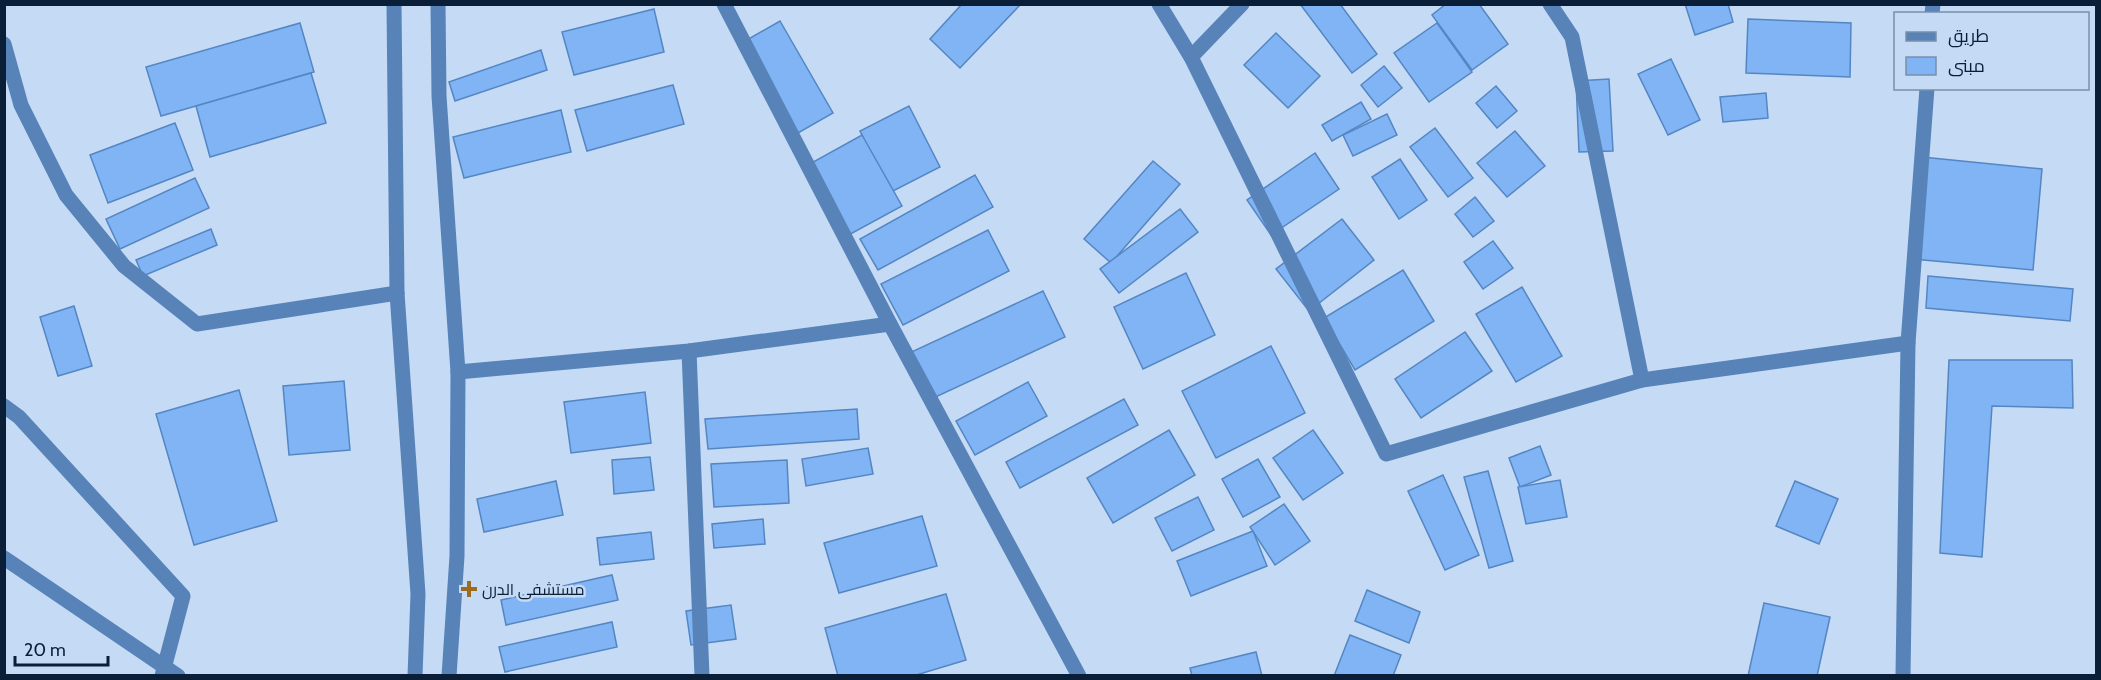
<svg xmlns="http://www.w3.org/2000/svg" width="2101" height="680" viewBox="0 0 2101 680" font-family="Cabin,Cairo,sans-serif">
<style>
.building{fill:#80b4f4;stroke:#5486c3;stroke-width:1.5}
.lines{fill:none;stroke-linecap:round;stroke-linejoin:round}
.minor{stroke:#5783b9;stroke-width:15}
.poi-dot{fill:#9c6b1e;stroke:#c5daf4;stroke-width:2}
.labels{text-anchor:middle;stroke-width:5;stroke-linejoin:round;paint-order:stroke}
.poi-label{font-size:16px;fill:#0a1f37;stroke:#c5daf4;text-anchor:start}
</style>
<rect width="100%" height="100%" fill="#c5daf4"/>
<g class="building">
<path d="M962 4H1021L960 68 930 39Z"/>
<path d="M1300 4H1340L1377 54 1352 73Z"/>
<path d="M1446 4H1479L1508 44 1472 70 1432 15Z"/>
<path d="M1685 4H1728L1733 22 1695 35Z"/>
<path d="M654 9 664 52 574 75 562 32Z"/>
<path d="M1748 19 1851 23 1850 77 1746 73Z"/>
<path d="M780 21 833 113 791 137 738 45Z"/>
<path d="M300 23 314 72 161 116 146 67Z"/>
<path d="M1437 23 1472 72 1429 102 1394 53Z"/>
<path d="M1276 33 1320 76 1288 108 1244 65Z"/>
<path d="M541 50 547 70 455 101 449 82Z"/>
<path d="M1671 59 1700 120 1668 135 1638 74Z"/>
<path d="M1384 66 1402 88 1378 107 1361 85Z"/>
<path d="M311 73 326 123 210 157 196 106Z"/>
<path d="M1609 79 1613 151 1579 152 1576 81Z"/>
<path d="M673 85 684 124 587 151 575 110Z"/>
<path d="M1496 86 1517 111 1497 128 1476 103Z"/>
<path d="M1766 93 1768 118 1723 122 1720 97Z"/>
<path d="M1361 102 1371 119 1332 141 1322 125Z"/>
<path d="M909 106 940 167 891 192 860 131Z"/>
<path d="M561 110 571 152 464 178 453 137Z"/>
<path d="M1387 114 1397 135 1353 156 1343 135Z"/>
<path d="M175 123 193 170 108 203 90 155Z"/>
<path d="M1435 128 1473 178 1448 197 1410 147Z"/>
<path d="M1515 131 1545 166 1507 197 1477 163Z"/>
<path d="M862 135 902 206 845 237 806 166Z"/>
<path d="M1315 153 1339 189 1271 235 1247 200Z"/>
<path d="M1922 157 2042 169 2033 270 1913 259Z"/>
<path d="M1400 159 1427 200 1399 219 1372 177Z"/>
<path d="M1153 161 1180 184 1111 263 1084 239Z"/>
<path d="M975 175 993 207 878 270 860 239Z"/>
<path d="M195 178 209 208 120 249 106 219Z"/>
<path d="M1475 197 1494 221 1473 237 1455 214Z"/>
<path d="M1180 209 1198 232 1119 293 1100 269Z"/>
<path d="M1342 219 1374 260 1309 311 1276 269Z"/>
<path d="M211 229 217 245 143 276 136 260Z"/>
<path d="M988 230 1009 271 903 325 881 284Z"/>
<path d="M1493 241 1513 268 1483 289 1464 262Z"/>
<path d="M1403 270 1434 321 1355 370 1324 318Z"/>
<path d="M1186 273 1215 335 1143 369 1114 307Z"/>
<path d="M1928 276 2073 289 2070 321 1926 308Z"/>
<path d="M1522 287 1562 356 1516 382 1476 314Z"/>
<path d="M1043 291 1065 337 929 400 907 354Z"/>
<path d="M74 306 92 366 58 376 40 317Z"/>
<path d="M1465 332 1492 371 1421 418 1395 379Z"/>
<path d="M1271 346 1305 413 1216 458 1182 391Z"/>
<path d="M1949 360H2072L2073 408 1992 406 1982 557 1940 553Z"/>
<path d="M344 381 350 450 289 455 283 386Z"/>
<path d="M1028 382 1047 416 975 455 956 421Z"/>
<path d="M239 390 277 521 194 545 156 414Z"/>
<path d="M645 392 651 443 571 453 564 402Z"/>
<path d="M1124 399 1138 425 1020 488 1006 462Z"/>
<path d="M857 409 859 439 708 449 705 419Z"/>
<path d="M1169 430 1195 475 1113 523 1087 478Z"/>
<path d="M1313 430 1343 473 1303 500 1273 458Z"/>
<path d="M1540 446 1551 475 1520 487 1509 458Z"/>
<path d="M868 448 873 474 806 486 802 459Z"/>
<path d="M650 457 654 490 614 494 612 460Z"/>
<path d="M1258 459 1280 497 1243 517 1222 479Z"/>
<path d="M787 460 789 503 714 507 711 464Z"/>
<path d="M1488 471 1513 561 1489 568 1464 477Z"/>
<path d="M1443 475 1479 555 1445 570 1408 491Z"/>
<path d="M1560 480 1567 517 1526 524 1518 487Z"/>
<path d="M556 481 563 515 484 532 477 499Z"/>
<path d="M1795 481 1838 499 1819 544 1776 526Z"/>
<path d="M1198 497 1214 530 1172 551 1155 518Z"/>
<path d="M1284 504 1310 541 1275 565 1250 527Z"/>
<path d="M922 516 937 566 839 593 824 543Z"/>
<path d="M763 519 765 544 714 548 712 524Z"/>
<path d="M1253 531 1267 566 1191 596 1177 561Z"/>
<path d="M651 532 654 559 600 565 597 538Z"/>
<path d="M612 575 618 600 506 625 501 600Z"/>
<path d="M1367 590 1420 612 1409 643 1355 621Z"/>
<path d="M946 594 966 660 913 676H838L825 628Z"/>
<path d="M1764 603 1830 617 1817 676H1748Z"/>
<path d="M731 605 736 639 691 645 686 611Z"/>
<path d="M612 622 617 647 505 672 499 647Z"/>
<path d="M1350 635 1401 655 1393 676H1334Z"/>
<path d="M1256 652 1262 676H1192L1190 668Z"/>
</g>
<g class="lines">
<g class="minor">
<path d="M394 4 397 293 418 594 415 676"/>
<path d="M438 4 439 96 458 372 457 556 449 676"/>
<path d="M724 4 890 324 1079 676"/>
<path d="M1159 4 1191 57 1386 454 1642 380 1908 343"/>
<path d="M1550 4 1572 37 1642 380"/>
<path d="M1932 14 1933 4"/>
<path d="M4 44 21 105 66 195 124 266 197 324 397 293"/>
<path d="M1191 57 1242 4"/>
<path d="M689 351 702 676"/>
<path d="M458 372 689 351 890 324"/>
<path d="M4 406 19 417 183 596 162 676"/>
<path d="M4 558 178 676"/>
<path d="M1903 676 1908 343 1927 88"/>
</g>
</g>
<path class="poi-dot" d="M466 580h6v6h6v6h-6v6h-6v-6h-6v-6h6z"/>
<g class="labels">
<g class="poi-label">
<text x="482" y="595">مستشفى الدرن</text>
</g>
</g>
<rect width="2101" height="680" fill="none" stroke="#0a1f37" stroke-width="12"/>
<rect x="1894" y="12" width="195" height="78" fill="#c5daf4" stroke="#7a8fa8" stroke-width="1.5"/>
<rect x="1906" y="32" width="30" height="9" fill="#5783b9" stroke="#7a8fa8" stroke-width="1.5"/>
<text x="1948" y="42" font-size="18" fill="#0a1f37">طريق</text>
<rect x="1906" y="57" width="30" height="18" fill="#80b4f4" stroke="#7a8fa8" stroke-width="1.5"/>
<text x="1948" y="72" font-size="18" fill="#0a1f37">مبنى</text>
<path d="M15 656v9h93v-9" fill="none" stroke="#0a1f37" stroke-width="3"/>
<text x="24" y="656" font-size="18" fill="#0a1f37" stroke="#c5daf4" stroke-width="4.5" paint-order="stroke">20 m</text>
</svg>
